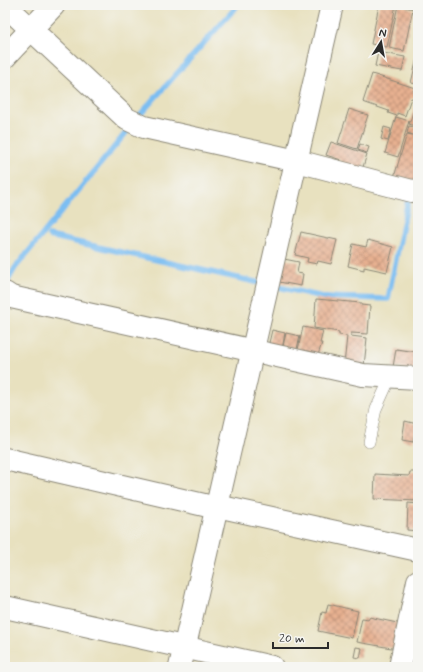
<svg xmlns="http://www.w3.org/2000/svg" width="423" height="672" viewBox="0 0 423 672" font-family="Mynerve,sans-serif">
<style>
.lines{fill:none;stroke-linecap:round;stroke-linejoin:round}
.stream{stroke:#7cbef2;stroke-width:5.5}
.building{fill:url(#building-cross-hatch)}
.service-casing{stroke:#8a8675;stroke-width:12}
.minor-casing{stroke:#8a8675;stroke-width:24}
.service{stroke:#fff;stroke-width:11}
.minor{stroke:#fff;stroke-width:22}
</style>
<defs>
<pattern id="building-cross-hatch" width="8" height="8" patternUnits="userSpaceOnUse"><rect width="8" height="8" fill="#e7b090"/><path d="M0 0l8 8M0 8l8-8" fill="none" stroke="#bb8f76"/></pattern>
</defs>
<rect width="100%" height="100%" fill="#f6f6f2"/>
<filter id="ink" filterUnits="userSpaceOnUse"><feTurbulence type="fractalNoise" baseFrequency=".025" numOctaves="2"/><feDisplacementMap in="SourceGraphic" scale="8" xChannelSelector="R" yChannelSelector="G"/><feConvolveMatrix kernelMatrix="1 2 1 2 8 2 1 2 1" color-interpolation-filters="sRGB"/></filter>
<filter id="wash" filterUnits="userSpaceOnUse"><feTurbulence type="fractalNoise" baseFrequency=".012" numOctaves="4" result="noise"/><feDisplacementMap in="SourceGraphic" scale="16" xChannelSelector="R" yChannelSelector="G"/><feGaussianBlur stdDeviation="0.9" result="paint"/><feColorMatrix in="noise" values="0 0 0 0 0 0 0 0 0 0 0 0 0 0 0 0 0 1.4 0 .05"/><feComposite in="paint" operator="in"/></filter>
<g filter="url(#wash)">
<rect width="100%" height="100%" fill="#e8e1bf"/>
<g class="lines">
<g class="stream">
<path d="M138 117 238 5"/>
<path d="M49 236 260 283"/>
<path d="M6 284 15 268 129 129"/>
<path d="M274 286 323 297 388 299 408 200"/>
</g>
</g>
<g id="blocks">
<g class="building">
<path d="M379 5H396L387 47 371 44Z"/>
<path d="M398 5 413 9 404 51 389 48Z"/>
<path d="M378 52 405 57 402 71 375 66Z"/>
<path d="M418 54V84L411 83Z"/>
<path d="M372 74 415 88 413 91 417 92 415 99 411 98 405 116 397 113V116L388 113 389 111 363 102Z"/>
<path d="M418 98V127L409 124Z"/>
<path d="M349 109 368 115 357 149 338 143Z"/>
<path d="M396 117 409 121 398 157 385 153Z"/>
<path d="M409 126 418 128V182L394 177 407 134 413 135 407 133Z"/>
<path d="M384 127 391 129 388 141 381 139Z"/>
<path d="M331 142 367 154 362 170 340 162 341 160 326 155Z"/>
<path d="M360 144 369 147 367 153 358 150Z"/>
<path d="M301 232 337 240 331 264 318 261 317 264 307 262 308 258 295 255Z"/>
<path d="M368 240 393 247 387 272 364 267V270L348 266 353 244 366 247Z"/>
<path d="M284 259 299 262 297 273 303 274 301 286 279 282Z"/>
<path d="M316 299 361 303V305L370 306 368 334 351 333V336L367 338 364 366 344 365 347 336 339 335V332L314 328Z"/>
<path d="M303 327 323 331 320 343H322L317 358 297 354Z"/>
<path d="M272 330 285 333 282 350 268 347Z"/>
<path d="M286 333 300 336 297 349 283 346Z"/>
<path d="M396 349 417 352 414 370 393 367Z"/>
<path d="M405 421 417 424 413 442 402 440Z"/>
<path d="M410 472H418V501L374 499 375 474 409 476Z"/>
<path d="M408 503 418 504V531L407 530Z"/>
<path d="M328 604 358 611 352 638 318 631 322 612 326 613Z"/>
<path d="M369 617 402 624 397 649 357 642 362 618 369 619Z"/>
<path d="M356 647 362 648 360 658 354 657Z"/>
<path d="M410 653 418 655V667H408Z"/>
</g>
</g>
</g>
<g filter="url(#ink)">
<use href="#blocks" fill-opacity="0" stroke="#8a8675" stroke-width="1"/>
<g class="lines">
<g class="service-casing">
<path id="service" d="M369 442 376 409 391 376"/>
</g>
<g class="minor-casing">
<g id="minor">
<path d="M5 5 127 119 144 127 297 161 412 191 418 190"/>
<path d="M5 57 54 5"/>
<path d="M5 293 11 297 363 375 418 378"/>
<path d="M5 459 217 508"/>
<path d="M217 506 418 550"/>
<path d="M5 607 272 667"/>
<path d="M180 667 332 5"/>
<path d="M400 667 418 581"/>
</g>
</g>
<use href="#service" class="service"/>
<use href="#minor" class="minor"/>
</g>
</g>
<rect width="423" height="672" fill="none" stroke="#f6f6f2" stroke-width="20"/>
<g transform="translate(381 42) rotate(11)" stroke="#f6f6f2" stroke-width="3" paint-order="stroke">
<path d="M0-3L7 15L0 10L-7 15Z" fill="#2b2b2b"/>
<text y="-6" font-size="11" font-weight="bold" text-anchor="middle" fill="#2b2b2b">N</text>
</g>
<path d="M273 642v6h55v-6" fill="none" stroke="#2b2b2b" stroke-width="2"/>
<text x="279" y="642" font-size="12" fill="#2b2b2b" stroke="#f6f6f2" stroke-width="3" paint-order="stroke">20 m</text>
</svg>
